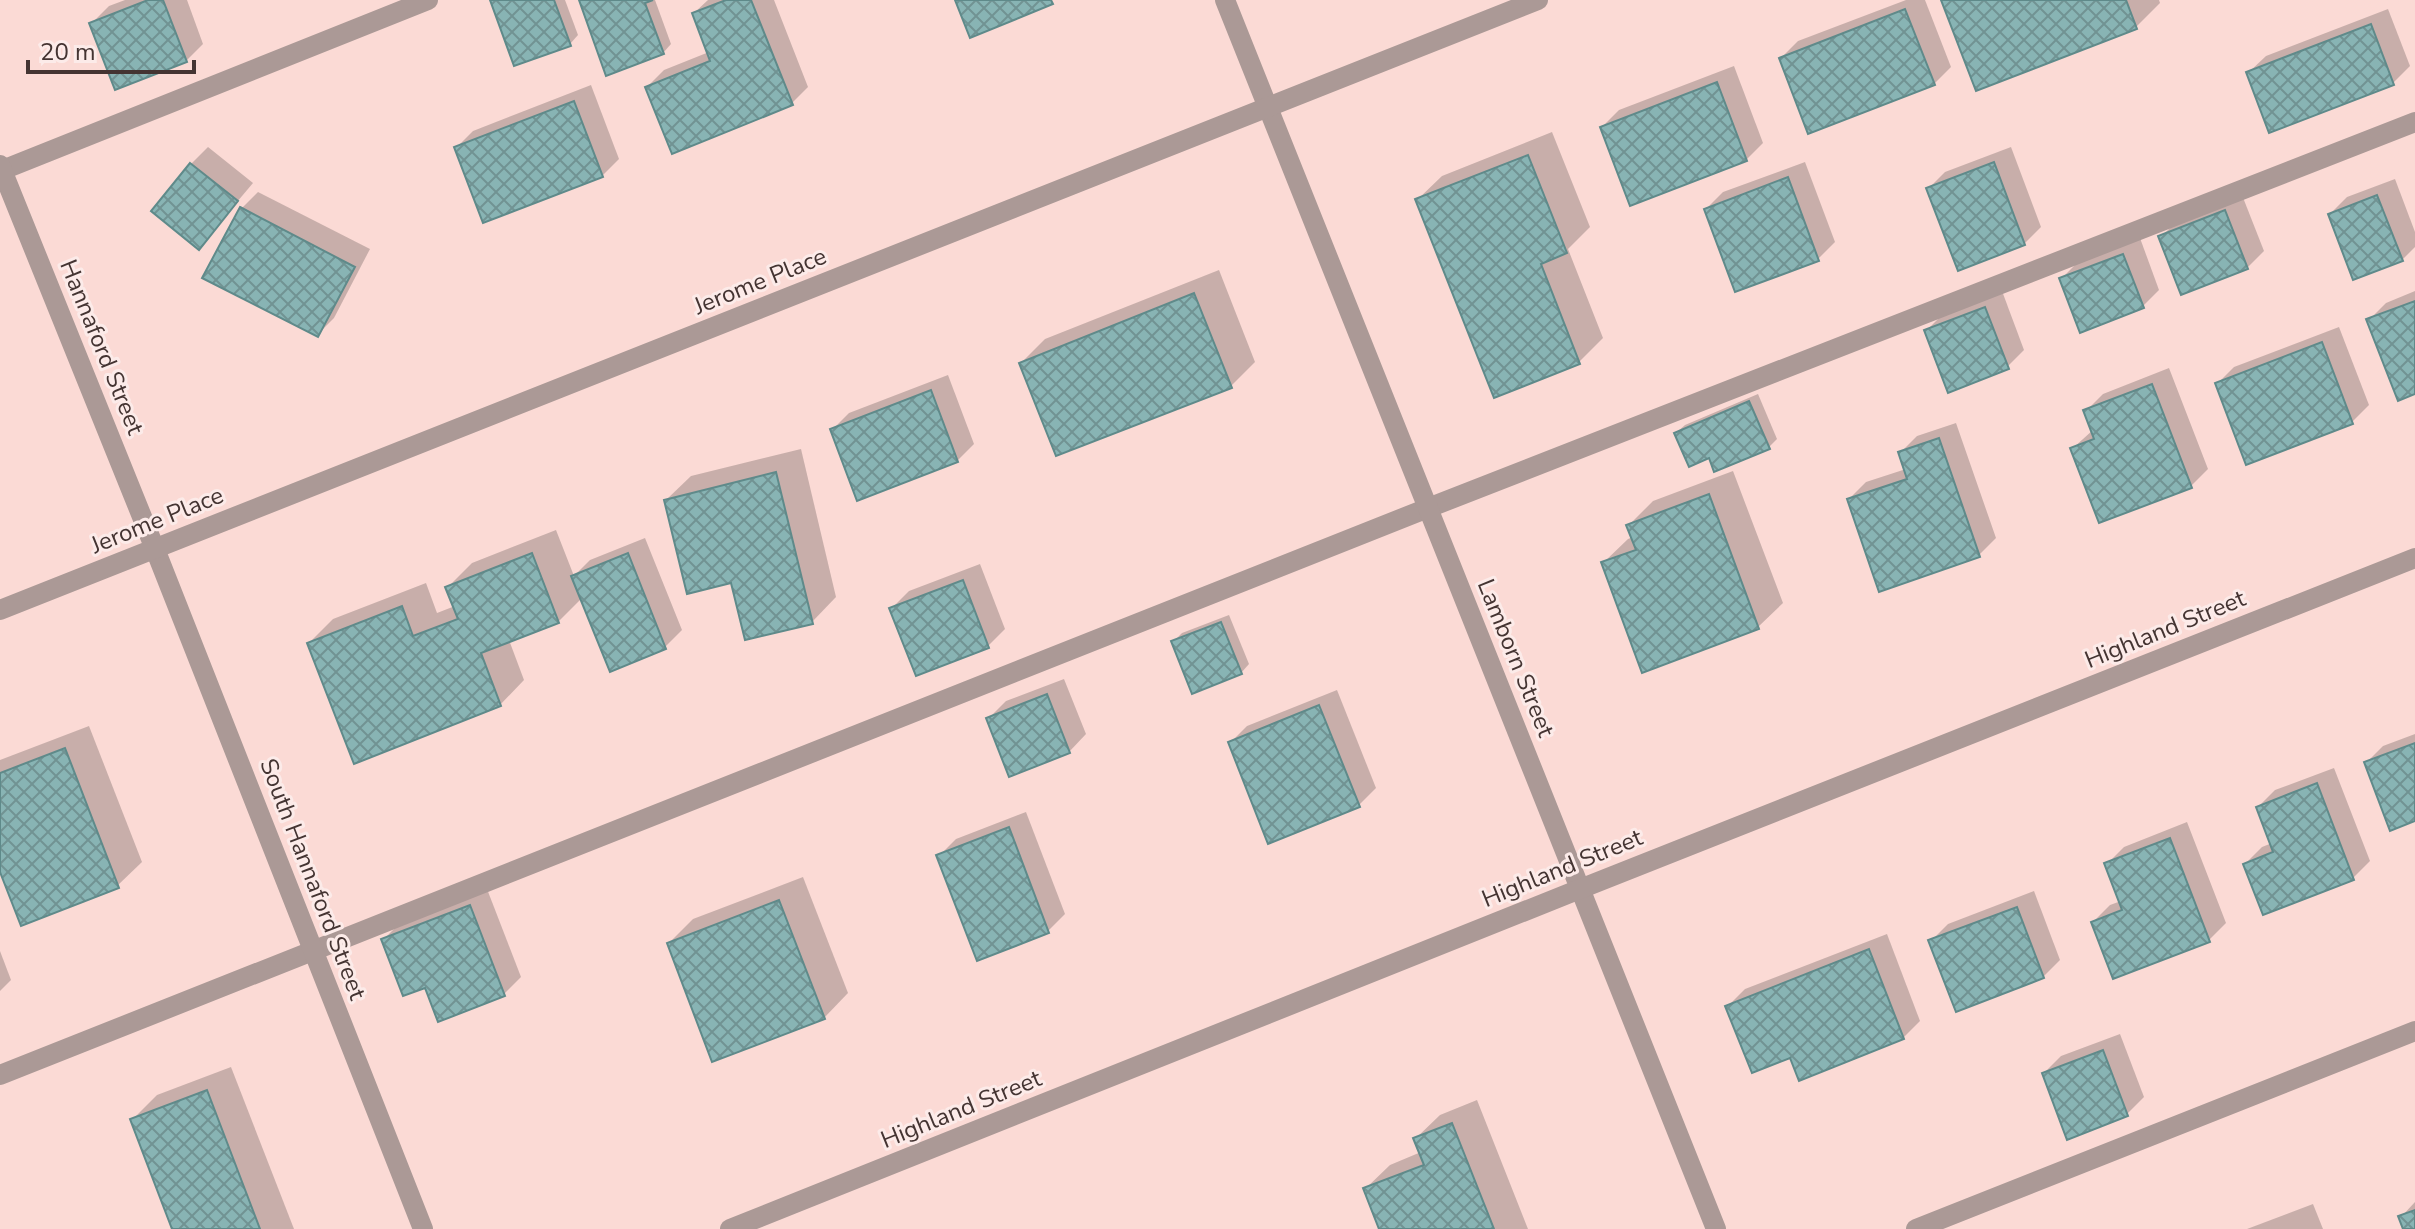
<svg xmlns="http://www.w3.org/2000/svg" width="2415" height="1229" viewBox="0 0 2415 1229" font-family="'Nunito Sans',sans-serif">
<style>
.shadow{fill:#0003}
.building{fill:url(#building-cross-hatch);stroke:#5f8a8a;stroke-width:2}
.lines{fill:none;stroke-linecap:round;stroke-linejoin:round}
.lane{stroke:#ab9996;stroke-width:20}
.street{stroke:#ab9996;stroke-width:20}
.labels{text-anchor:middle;stroke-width:6;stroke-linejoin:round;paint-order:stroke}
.street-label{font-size:24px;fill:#443432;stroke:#fcebe9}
</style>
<defs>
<pattern id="building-cross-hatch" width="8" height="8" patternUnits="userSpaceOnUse" patternTransform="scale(2)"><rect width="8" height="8" fill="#88b4b4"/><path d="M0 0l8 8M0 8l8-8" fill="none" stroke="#719393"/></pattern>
</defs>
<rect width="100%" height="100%" fill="#fbdad5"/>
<g class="shadow">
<path d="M125 0H187L203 44 186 61 92 23 109 6Z"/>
<path d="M492 0H565L578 35 570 44Z"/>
<path d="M581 0H655L671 44 663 53Z"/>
<path d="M708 0H774L808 87 791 104 647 87 664 70 709 52 694 13Z"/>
<path d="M1906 0H1925L1951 67 1934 84 1781 58 1798 41Z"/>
<path d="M1943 0H2159L2160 3 2136 27Z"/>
<path d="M2388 9 2410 66 2393 83 2248 73 2266 56Z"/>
<path d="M1734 66 1763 143 1746 160 1602 127 1619 110Z"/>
<path d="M591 85 619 159 602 176 456 148 473 131Z"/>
<path d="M1552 132 1590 227 1568 249 1603 338 1579 362 1417 200 1442 176Z"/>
<path d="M208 147 253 183 199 247 191 164Z"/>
<path d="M2011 147 2041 227 2024 244 1928 189 1945 172Z"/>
<path d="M1805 162 1835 242 1818 259 1706 209 1723 192Z"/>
<path d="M2395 179 2415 232V247L2402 260 2330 214 2347 197Z"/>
<path d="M258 192 370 249 334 318 317 335 241 209Z"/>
<path d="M2242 195 2264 251 2247 268 2161 237 2178 220Z"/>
<path d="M2140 238 2159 290 2142 307 2061 279 2078 262Z"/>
<path d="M1219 270 1255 362 1231 386 1021 363 1045 339Z"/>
<path d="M2002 291 2024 350 2007 367 1926 331 1943 314Z"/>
<path d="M2415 291V392L2369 320 2386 303Z"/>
<path d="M2339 327 2369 405 2352 422 2217 384 2234 367Z"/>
<path d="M2169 368 2208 469 2191 486 2073 448 2093 430 2086 411 2103 394Z"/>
<path d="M948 375 974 444 957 461 832 430 849 413Z"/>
<path d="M1758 394 1777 439 1769 447 1710 456 1676 433 1685 425Z"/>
<path d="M1956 423 1996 538 1979 555 1849 499 1866 482 1906 469 1900 453 1917 436Z"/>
<path d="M801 449 836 597 812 622 733 581 666 500 691 476Z"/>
<path d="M1733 471 1783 603 1758 627 1643 670 1603 563 1628 539 1633 537 1629 525 1653 501Z"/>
<path d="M556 530 574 576 590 560 645 538 682 630 665 647 582 598 558 622 509 640 524 680 500 705 309 643 333 619 426 583 437 613 455 606 448 587 472 563Z"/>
<path d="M980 564 1005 629 988 646 892 608 909 591Z"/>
<path d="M1229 615 1249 664 1241 673 1174 641 1182 633Z"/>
<path d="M1064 679 1086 734 1069 752 989 718 1006 701Z"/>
<path d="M1337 690 1376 788 1359 805 1269 842 1230 743 1247 726Z"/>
<path d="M89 726 142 862 117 886 0 866V760Z"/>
<path d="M2415 734V819L2366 763 2383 746Z"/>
<path d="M2334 768 2370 861 2353 878 2245 864 2262 847 2272 843 2258 807 2275 790Z"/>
<path d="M1026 812 1065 914 1048 931 939 856 956 839Z"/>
<path d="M2187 822 2226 923 2209 940 2093 922 2110 905 2121 901 2107 864 2124 847Z"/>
<path d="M803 877 848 993 824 1018 669 943 693 919Z"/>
<path d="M487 889 521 977 504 994 426 985 383 940 400 923Z"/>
<path d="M2034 891 2060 960 2043 977 1931 941 1948 924Z"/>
<path d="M1887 934 1920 1021 1903 1038 1791 1056 1728 1006 1745 989Z"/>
<path d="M0 951 11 980 0 991Z"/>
<path d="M2120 1034 2144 1097 2127 1114 2044 1073 2061 1056Z"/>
<path d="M231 1067 294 1229H174L132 1120 157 1095Z"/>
<path d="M1477 1100 1528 1229H1381L1365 1189 1390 1165 1421 1152 1415 1139 1440 1115Z"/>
<path d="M2415 1202V1229H2405L2401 1217Z"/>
<path d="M2313 1204 2323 1229H2247Z"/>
</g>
<g class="building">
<path d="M148 0H163L187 62 115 90 89 23Z"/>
<path d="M490 0H554L571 46 514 66Z"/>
<path d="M579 0H653L645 3 664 54 606 76Z"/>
<path d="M726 0H751L793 105 672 154 645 87 710 61 692 13Z"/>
<path d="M955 0H1051L1053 4 970 38Z"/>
<path d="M1941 0H2126L2137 29 1976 91Z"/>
<path d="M1905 9 1935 85 1808 134 1779 58Z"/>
<path d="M2371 24 2394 85 2269 133 2246 72Z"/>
<path d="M1717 82 1747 161 1630 206 1600 127Z"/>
<path d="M574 101 603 177 483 223 454 147Z"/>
<path d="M1528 155 1567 253 1541 264 1580 364 1494 398 1415 199Z"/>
<path d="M1994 162 2025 245 1958 271 1926 188Z"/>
<path d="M190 163 238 201 199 250 151 211Z"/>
<path d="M1788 177 1819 261 1735 292 1704 209Z"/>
<path d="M2377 195 2403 261 2353 280 2328 214Z"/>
<path d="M240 207 355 267 318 337 202 278Z"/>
<path d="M2225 210 2248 269 2181 295 2158 236Z"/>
<path d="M2123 254 2144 308 2080 333 2059 278Z"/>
<path d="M1194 293 1232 388 1056 456 1019 363Z"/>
<path d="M2415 301V394L2398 401 2366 319Z"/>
<path d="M1985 307 2009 369 1948 393 1924 330Z"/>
<path d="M2322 342 2353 424 2246 465 2215 383Z"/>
<path d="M2152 384 2192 488 2099 523 2070 448 2094 439 2083 410Z"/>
<path d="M931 390 958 462 857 501 830 429Z"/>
<path d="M1749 401 1770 449 1714 472 1709 458 1689 467 1674 433Z"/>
<path d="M1939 438 1980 557 1879 592 1847 499 1907 479 1898 452Z"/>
<path d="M776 472 813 624 745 640 731 583 687 594 664 500Z"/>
<path d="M1709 494 1759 629 1642 673 1601 562 1636 550 1626 525Z"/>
<path d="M532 553 559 623 481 653 501 706 354 764 307 643 402 606 413 636 458 619 445 587Z"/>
<path d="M628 553 666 649 610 672 571 576Z"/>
<path d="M963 580 989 648 916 676 889 608Z"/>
<path d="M1221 622 1242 674 1192 694 1171 641Z"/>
<path d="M1047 694 1070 753 1009 777 986 718Z"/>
<path d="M1319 705 1360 807 1268 844 1228 742Z"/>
<path d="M2415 743V821L2390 831 2364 762Z"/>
<path d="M65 748 119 888 21 926 0 872V773Z"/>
<path d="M2317 783 2354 880 2263 915 2243 864 2273 852 2256 807Z"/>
<path d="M1009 827 1049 933 977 961 936 855Z"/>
<path d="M2170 838 2210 942 2113 979 2091 922 2122 910 2104 863Z"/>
<path d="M779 900 825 1019 712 1062 667 943Z"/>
<path d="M470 905 505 996 438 1022 425 988 403 996 381 939Z"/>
<path d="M2017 907 2044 978 1956 1012 1928 940Z"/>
<path d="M1869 949 1904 1039 1799 1081 1790 1058 1752 1073 1725 1006Z"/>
<path d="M2103 1050 2128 1116 2067 1140 2042 1073Z"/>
<path d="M207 1090 260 1229H172L130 1119Z"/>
<path d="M1452 1123 1494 1229H1379L1363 1188 1424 1165 1413 1138Z"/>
<path d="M2415 1210V1229H2403L2398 1216Z"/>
</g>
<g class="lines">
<g class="lane">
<path d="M0 171 428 0"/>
<path d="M0 1075 1428 508 2415 122"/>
<path d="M1916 1229 2415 1031"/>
</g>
<g class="street">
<path d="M1225 0 1716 1229"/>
<path d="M0 165 155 549 423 1229"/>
<path d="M0 610 1538 0"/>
<path d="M730 1229 1580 889 2415 558"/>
</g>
</g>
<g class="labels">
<g class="street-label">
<text transform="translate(760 281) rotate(-22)" y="8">Jerome Place</text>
<text transform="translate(102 347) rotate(68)" y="8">Hannaford Street</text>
<text transform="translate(157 520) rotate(-22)" y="8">Jerome Place</text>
<text transform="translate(2165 629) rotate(-22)" y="8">Highland Street</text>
<text transform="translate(1516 658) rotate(68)" y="8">Lamborn Street</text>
<text transform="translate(1562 868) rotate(-22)" y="8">Highland Street</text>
<text transform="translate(313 879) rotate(69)" y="8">South Hannaford Street</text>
<text transform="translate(961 1109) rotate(-22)" y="8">Highland Street</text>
</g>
</g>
<path d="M28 60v12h166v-12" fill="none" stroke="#443432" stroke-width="4"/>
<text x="40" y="60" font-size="24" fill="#443432" stroke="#fcebe9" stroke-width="6" paint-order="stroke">20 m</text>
</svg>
